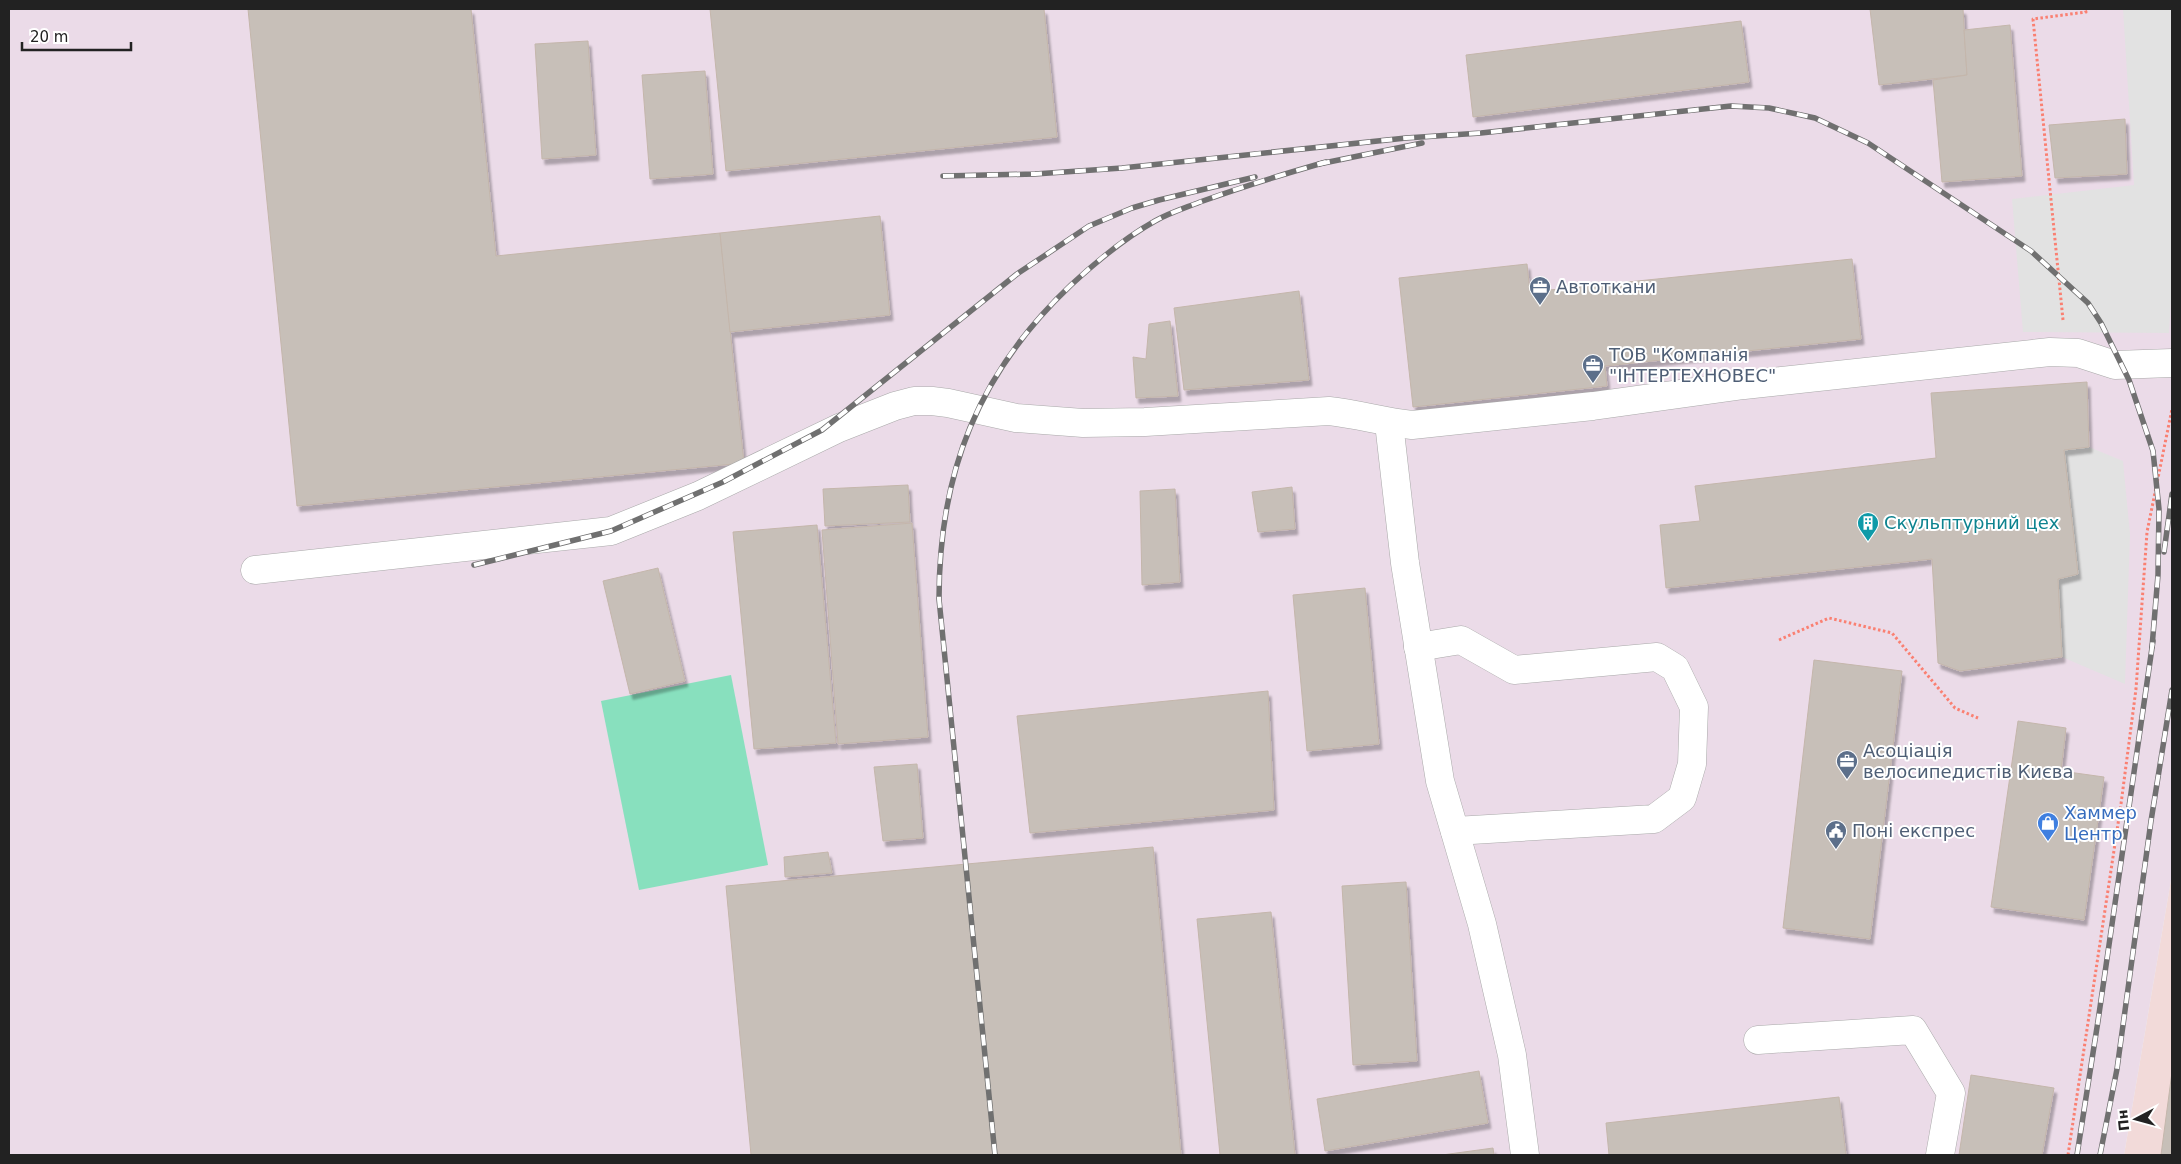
<svg xmlns="http://www.w3.org/2000/svg" width="2181" height="1164" viewBox="0 0 2181 1164" font-family="'DejaVu Sans',sans-serif">
<style>
.commercial{fill:#f2dad9}
.industrial{fill:#ebdbe8}
.pitch{fill:#88e0be}
.parking{fill:#e2e2e2}
.building{fill:#c7bfb8;stroke:#c4b6ab;filter:url(#shadow)}
.lines{fill:none;stroke-linecap:round;stroke-linejoin:round}
.minor-casing{stroke:#a9a9a9;stroke-width:29}
.path{stroke:#fa8072;stroke-width:3;stroke-dasharray:2.5 2.5;stroke-linecap:butt}
.minor{stroke:#fff;stroke-width:28}
.rail-casing{stroke:#707070;stroke-width:5.5}
.rail{stroke:#fff;stroke-width:4;stroke-dasharray:11;stroke-linecap:butt}
.labels{text-anchor:middle;stroke-width:4;stroke-linejoin:round;paint-order:stroke}
.service-label{font-size:18px;fill:#4e5e75;stroke:#fff;text-anchor:start}
.culture-label{font-size:18px;fill:#0d838f;stroke:#fff;text-anchor:start}
.shop-label{font-size:18px;fill:#366cbe;stroke:#fff;text-anchor:start}
</style>
<defs>
<filter id="shadow"><feDropShadow dx="3" dy="5.5" stdDeviation="1" flood-color="#0004"/></filter>
</defs>
<rect width="100%" height="100%" fill="#f2efe9"/>
<path class="commercial" d="M2172 874V1155H2124Z"/>
<path class="industrial" d="M9 9H2172V874L2124 1155H9Z"/>
<path class="pitch" d="M731 675 768 865 639 890 601 701Z"/>
<g class="parking">
<path d="M2123 9H2172V285L2169 333 2023 332 2012 199 2134 185Z"/>
<path d="M2089 447 2123 461 2130 534 2125 684 2062 657 2058 579 2078 574 2064 450Z"/>
</g>
<g class="building">
<path d="M248 9H471L496 256 720 233 744 463 297 506Z"/>
<path d="M710 9H1044L1057 137 726 171Z"/>
<path d="M1870 9H1963L1967 75 1879 85Z"/>
<path d="M1741 21 1749 82 1473 117 1466 55Z"/>
<path d="M2010 25 2022 176 1942 182 1933 80 1967 75 1964 30Z"/>
<path d="M588 41 596 155 542 159 535 44Z"/>
<path d="M705 71 713 174 650 179 642 75Z"/>
<path d="M2125 119 2127 174 2055 178 2049 125Z"/>
<path d="M880 216 890 315 730 332 720 233Z"/>
<path d="M1852 259 1861 339 1605 366 1607 386 1413 407 1399 278 1527 264 1530 292Z"/>
<path d="M1299 291 1309 380 1184 390 1174 308Z"/>
<path d="M1170 321 1178 396 1136 398 1133 357 1146 359 1149 324Z"/>
<path d="M2087 382 2089 447 2064 450 2078 574 2058 579 2062 657 1960 671 1938 663 1932 559 1666 588 1660 525 1700 521 1695 486 1936 458 1931 393Z"/>
<path d="M908 485 910 522 825 526 823 489Z"/>
<path d="M1292 487 1295 529 1258 532 1252 492Z"/>
<path d="M1175 489 1180 582 1142 585 1140 491Z"/>
<path d="M912 523 928 737 838 744 822 530Z"/>
<path d="M817 525 836 743 754 749 733 532Z"/>
<path d="M658 568 685 681 630 694 603 581Z"/>
<path d="M1365 588 1379 744 1307 751 1293 595Z"/>
<path d="M1814 660 1902 671 1870 939 1783 928Z"/>
<path d="M1268 691 1274 810 1030 833 1017 716Z"/>
<path d="M2018 721 2066 728 2061 771 2104 777 2084 920 1991 907Z"/>
<path d="M917 764 923 838 883 841 874 767Z"/>
<path d="M1153 847 1181 1155H751L726 886Z"/>
<path d="M828 852 832 873 785 877 784 857Z"/>
<path d="M1406 882 1417 1061 1353 1065 1342 886Z"/>
<path d="M1271 912 1295 1155H1220L1197 919Z"/>
<path d="M1479 1071 1488 1123 1325 1151 1317 1099Z"/>
<path d="M2172 1072V1155H2161Z"/>
<path d="M1971 1075 2054 1088 2042 1155H1959Z"/>
<path d="M1839 1097 1846 1155H1609L1606 1123Z"/>
<path d="M1493 1148 1494 1155H1442Z"/>
</g>
<g class="lines">
<g class="minor-casing">
<g id="minor">
<path d="M1389 423 1405 563 1440 781 1482 924 1512 1055 1525 1155"/>
<path d="M255 570 611 531 698 496 839 428 895 406 914 401H932L948 403 1016 418 1083 423 1145 422 1329 411C1357 414 1384 422 1412 425L1593 406 1744 385 2050 352 2078 353 2115 365 2172 363"/>
<path d="M1418 647 1461 640 1514 670 1657 657 1675 668 1694 707 1692 764 1682 798 1654 819 1455 831"/>
<path d="M1758 1040 1913 1030 1951 1093 1940 1155"/>
</g>
</g>
<g class="path">
<path d="M2063 320 2033 19 2086 12 2085 9"/>
<path d="M1779 640 1829 618 1892 633 1955 708 1978 718"/>
<path d="M2068 1155 2121 804 2136 689 2147 532 2172 409"/>
</g>
<use href="#minor" class="minor"/>
<g class="rail-casing">
<g id="rail">
<path d="M1319 164 1422 143"/>
<path d="M943 176 1035 174 1122 168 1406 138 1481 133 1731 106 1769 108 1815 118 1868 143 2031 251 2088 303 2101 323 2129 380 2153 451 2159 509 2158 575 2152 647"/>
<path d="M2164 552 2172 494"/>
<path d="M474 565 611 531 723 482 822 430 1017 274 1089 226 1132 208 1159 200 1255 177"/>
<path d="M995 1155 939 599C939 472 978 373 1071 285 1097 261 1123 239 1155 221 1169 213 1185 208 1200 202 1241 187 1284 174 1326 162"/>
<path d="M2077 1155 2098 1021 2153 641"/>
<path d="M2100 1155 2117 1069 2151 821 2172 690"/>
</g>
</g>
<use href="#rail" class="rail"/>
</g>
<defs>
<g id="office-pin" transform="scale(1.125)"><path d="M0 17L-7.5 6A9.5 9.5 0 1 1 7.5 6Z" fill="#5c6f8a" stroke="#fff"/><path d="M-6-3h4V-5.5h4V-3h4V5H-6ZM-1-4.5V-3h2v-1.5ZM-6 0V1H6V0Z" fill="#fff"/></g>
<g id="building-pin" transform="scale(1.125)"><path d="M0 17L-7.5 6A9.5 9.5 0 1 1 7.5 6Z" fill="#0f9aa8" stroke="#fff"/><path d="M-4-6H4V6H1V3H-1V6H-4ZM-2.5-4.3h1.7v1.8h-1.7ZM.8-4.3h1.7v1.8H.8ZM-2.5-1h1.7V.8h-1.7ZM.8-1h1.7V.8H.8Z" fill="#fff"/></g>
<g id="shop-pin" transform="scale(1.125)"><path d="M0 17L-7.5 6A9.5 9.5 0 1 1 7.5 6Z" fill="#3f7fe0" stroke="#fff"/><path d="M-5-2.5h2.3a2.7 3.5 0 0 1 5.4 0H5L5.5 6h-11ZM-1.5-2.5h3a1.5 2.3 0 0 0-3 0Z" fill="#fff"/></g>
<g id="civic-pin" transform="scale(1.125)"><path d="M0 17L-7.5 6A9.5 9.5 0 1 1 7.5 6Z" fill="#5c6f8a" stroke="#fff"/><path d="M-.6-6.5H3V-4.5H.6V-3L4-1V1h2V6H-6V1h2V-1L-.6-3ZM-1.2 2.5V6h2.4V2.5Z" fill="#fff"/></g>
</defs>
<g fill-rule="evenodd">
<use href="#office-pin" x="1540" y="287"/>
<use href="#office-pin" x="1593" y="365"/>
<use href="#building-pin" x="1868" y="523"/>
<use href="#office-pin" x="1847" y="761"/>
<use href="#shop-pin" x="2048" y="823"/>
<use href="#civic-pin" x="1836" y="831"/>
</g>
<g class="labels">
<g class="service-label">
<text x="1556" y="293">Автоткани</text>
<text x="1609" y="361">ТОВ "Компанія<tspan x="1609" dy="21">"ІНТЕРТЕХНОВЕС"</tspan></text>
<text x="1863" y="757">Асоціація<tspan x="1863" dy="21">велосипедистів Києва</tspan></text>
<text x="1852" y="837">Поні експрес</text>
</g>
<g class="culture-label">
<text x="1884" y="529">Скульптурний цех</text>
</g>
<g class="shop-label">
<text x="2064" y="819">Хаммер<tspan x="2064" dy="21">Центр</tspan></text>
</g>
</g>
<rect width="2181" height="1164" fill="none" stroke="#222222" stroke-width="20"/>
<g transform="translate(2136 1119) rotate(264)" stroke="#ffffff" stroke-width="4" paint-order="stroke">
<path d="M0-4L9 19L0 12L-9 19Z" fill="#222222"/>
<text y="-8" font-size="14" font-weight="bold" text-anchor="middle" fill="#222222">Пн</text>
</g>
<path d="M22 42v8h109v-8" fill="none" stroke="#222222" stroke-width="2.5"/>
<text x="30" y="42" font-size="15" fill="#222222" stroke="#ffffff" stroke-width="4" paint-order="stroke">20 m</text>
</svg>
